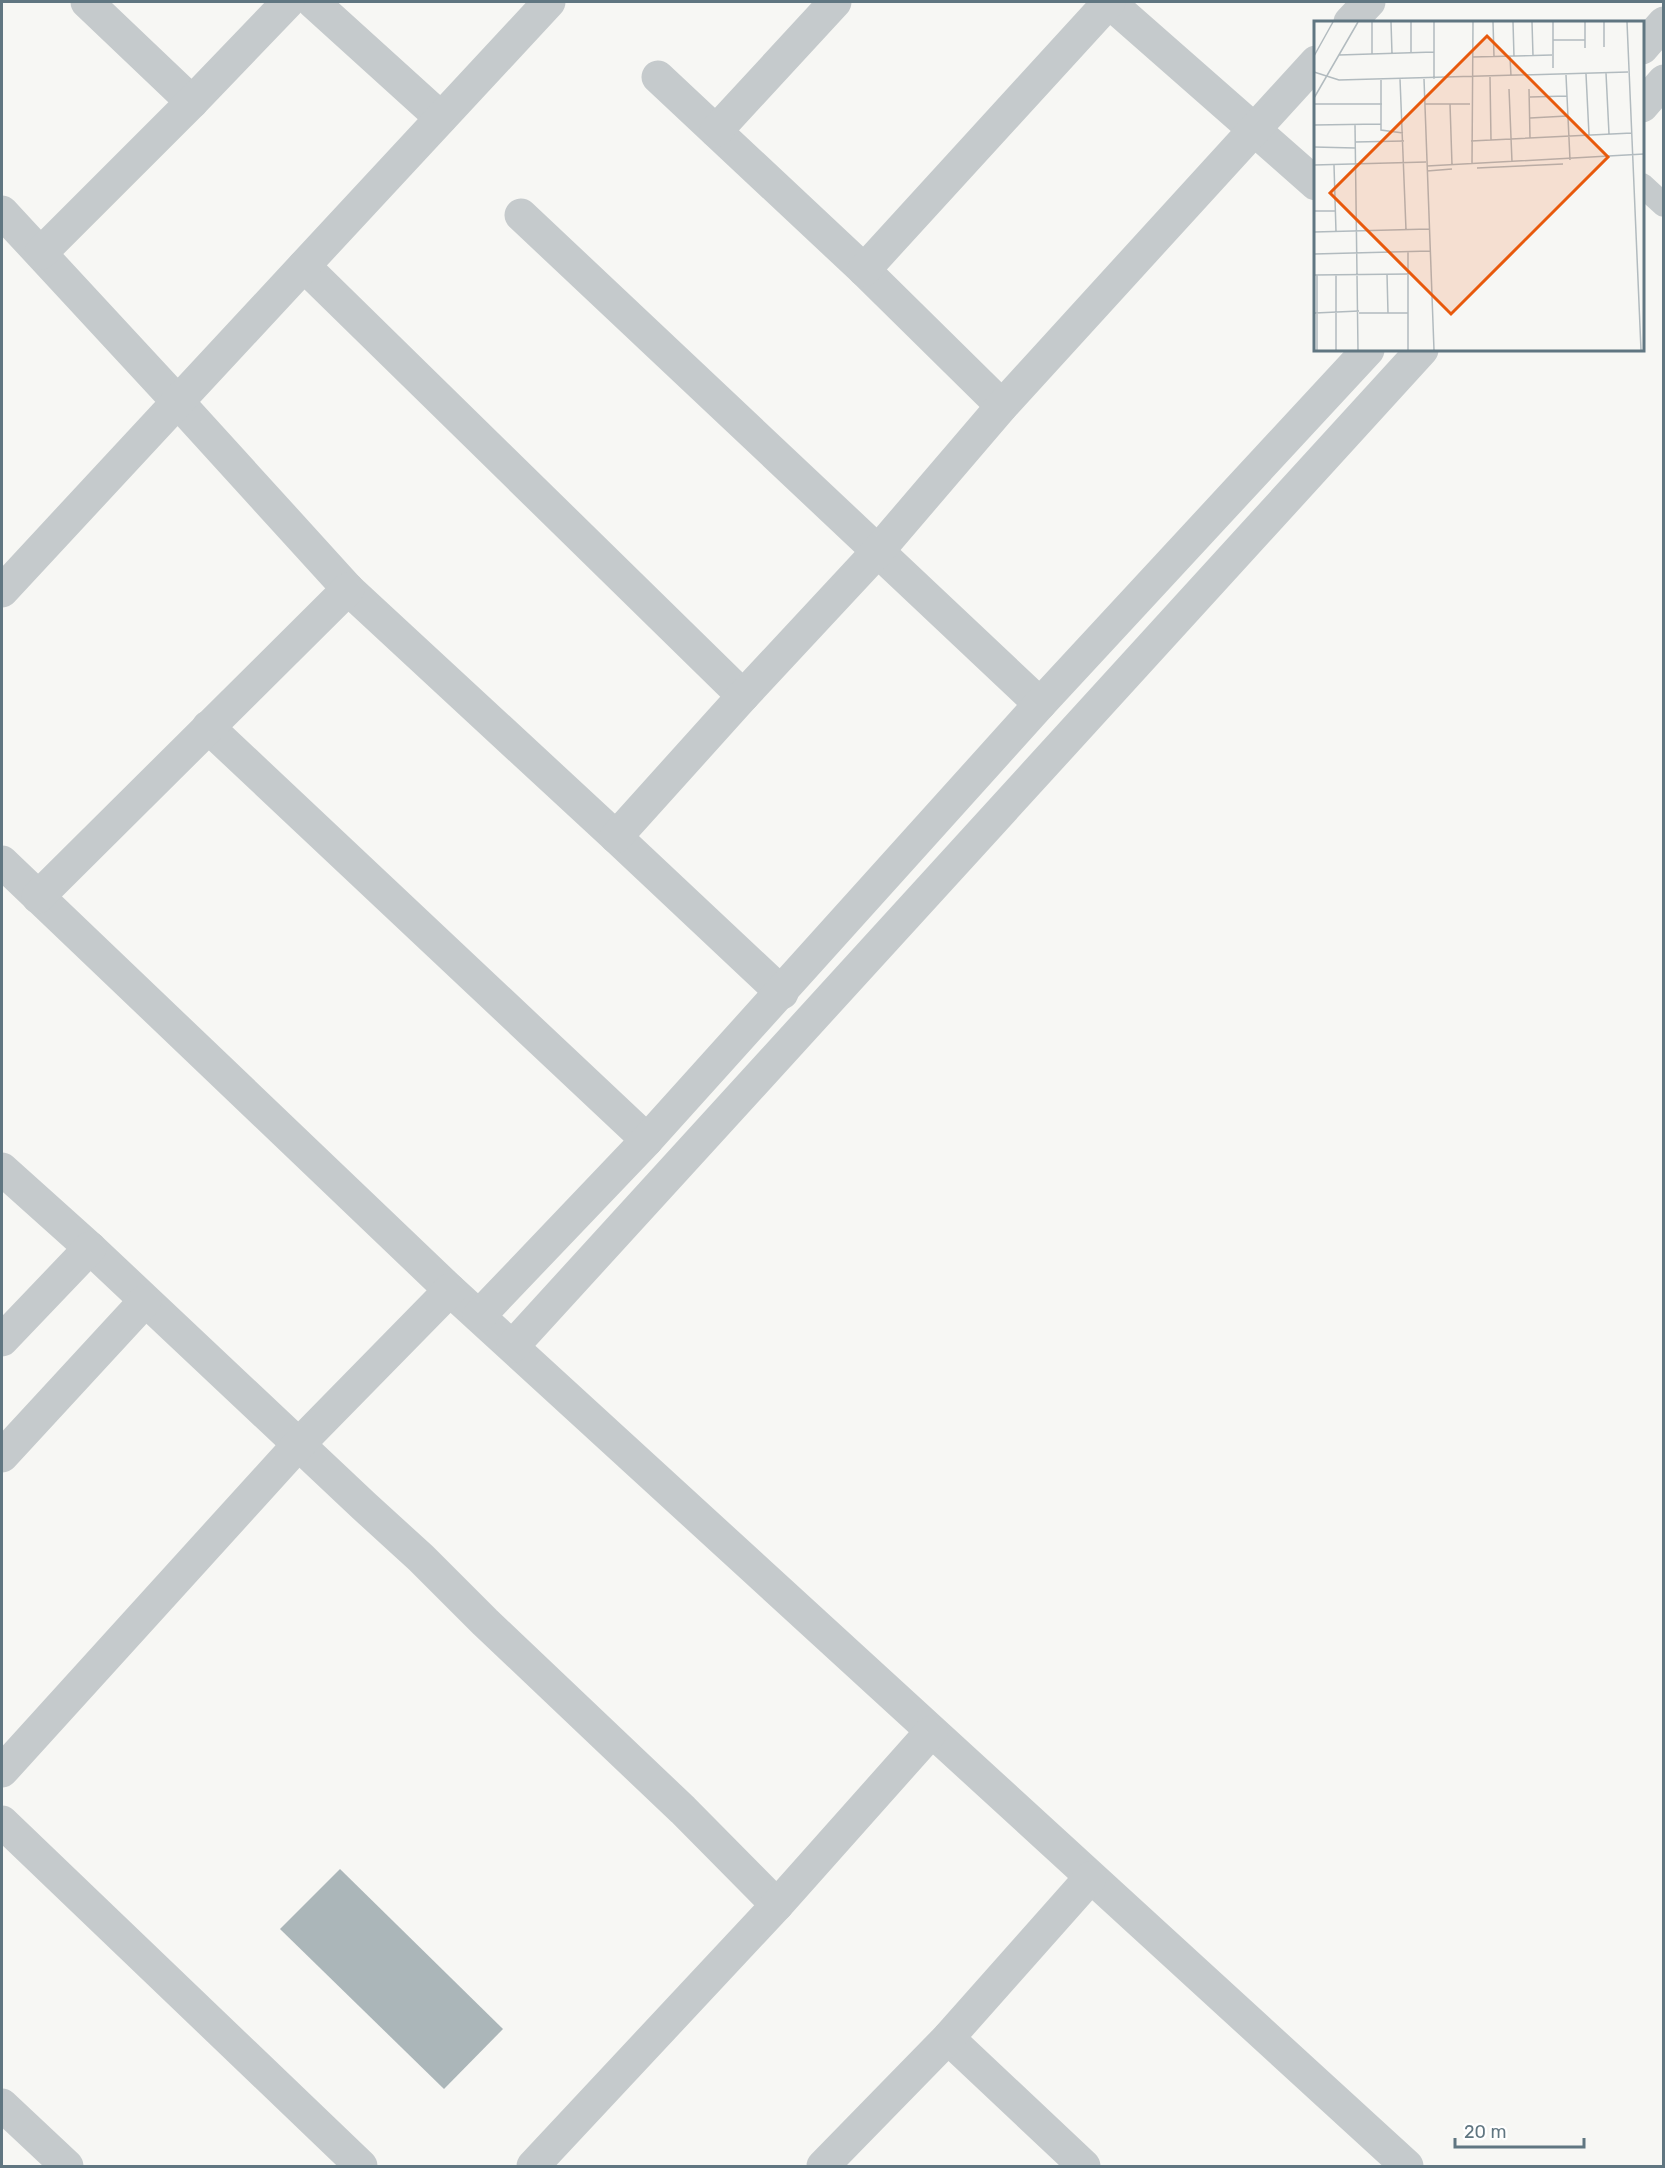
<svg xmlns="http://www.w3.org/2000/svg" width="1665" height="2168" viewBox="0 0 1665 2168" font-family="Rubik,sans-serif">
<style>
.building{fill:#abb6b9}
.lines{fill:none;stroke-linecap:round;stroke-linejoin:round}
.lane{stroke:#c5cacc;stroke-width:24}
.street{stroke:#c5cacc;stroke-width:33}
.inset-road{fill:none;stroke:#b2bbbf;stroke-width:1.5}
.view{fill:#e8590c;fill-opacity:0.15;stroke:#e8590c;stroke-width:3}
.inset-edge{fill:none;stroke:#607681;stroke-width:3}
</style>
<rect width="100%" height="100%" fill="#f7f7f4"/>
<path class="building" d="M340 1869 503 2029 444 2089 280 1929Z"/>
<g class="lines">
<path class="lane" d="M1642 185 1664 205"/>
<g class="street">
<path d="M87 2 192 102"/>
<path d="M313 2 441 118"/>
<path d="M1109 2 1316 184"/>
<path d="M1350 22 1369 2"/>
<path d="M1642 48 1664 23"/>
<path d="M658 77 864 270 1002 406"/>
<path d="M1642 106 1664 81"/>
<path d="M716 131 835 2"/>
<path d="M2 212 177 401 348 589 616 837 782 993"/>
<path d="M521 215 1040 704"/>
<path d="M41 253 192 102 288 2"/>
<path d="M304 266 743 696"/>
<path d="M864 270 1109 2"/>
<path d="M2 591 549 2"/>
<path d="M208 727 647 1140"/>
<path d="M616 837 743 696 878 551 1002 406 1316 62"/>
<path d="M2 862 450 1290 1407 2166"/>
<path d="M38 897 348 589"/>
<path d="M2 1169 90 1248 364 1506 421 1558 485 1622 683 1810 777 1905"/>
<path d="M479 1316 647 1140 1040 704 1368 350"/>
<path d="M2 1340 90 1248"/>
<path d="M513 1346 1422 350"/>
<path d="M2 1456 145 1301"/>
<path d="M2 1771 298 1445 450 1290"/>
<path d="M2 1822 361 2166"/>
<path d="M948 2038 1084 2166"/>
<path d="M2 2105 67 2166"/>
<path d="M533 2166 777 1905 931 1732"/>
<path d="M823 2166 948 2038 1090 1878"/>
</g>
</g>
<g transform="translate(1314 21)">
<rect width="330" height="330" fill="#f7f7f4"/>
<path class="inset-road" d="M77 1 78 33M97 1V32M179 1 180 36M199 1 200 36M218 1 219 35M313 1 327 329M239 19H271M290 26V1M271 27V1M58 33V1M25 34 120 31M0 35 19 1M158 36 238 34M196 36 197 55M239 47V1M0 51 25 59 314 51M292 52 295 113M272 53 275 114M252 54 256 139M176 56 177 119M86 58 92 209M110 58 120 329M120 58V1M67 59V109L89 112M195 68 198 141M215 68 216 117M216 76 253 75M0 77 44 1M0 83H68M111 83H156M136 83 138 144M216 97 253 95M0 104 67 103M41 104 44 329M157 120 318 112M41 121 90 120M0 126 41 127M158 143 159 1M0 144 112 141M20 144 22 211M113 145 330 133M163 147 249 143M113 150 138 148M0 190H21M0 211 115 208M94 231V329M0 233 116 230M73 253 74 292M0 254 95 253M1 292 45 290M45 292H94M3 329V254M22 329V254"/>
<path class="view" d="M173 15 294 136 137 293 16 172Z"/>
<rect width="330" height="330" class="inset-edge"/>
</g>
<rect width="1665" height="2168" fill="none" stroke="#607681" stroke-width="6"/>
<path d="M1455 2138v9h129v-9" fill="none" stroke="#607681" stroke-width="3"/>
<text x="1464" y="2138" font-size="18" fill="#607681" stroke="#ffffff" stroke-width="4.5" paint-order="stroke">20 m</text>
</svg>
